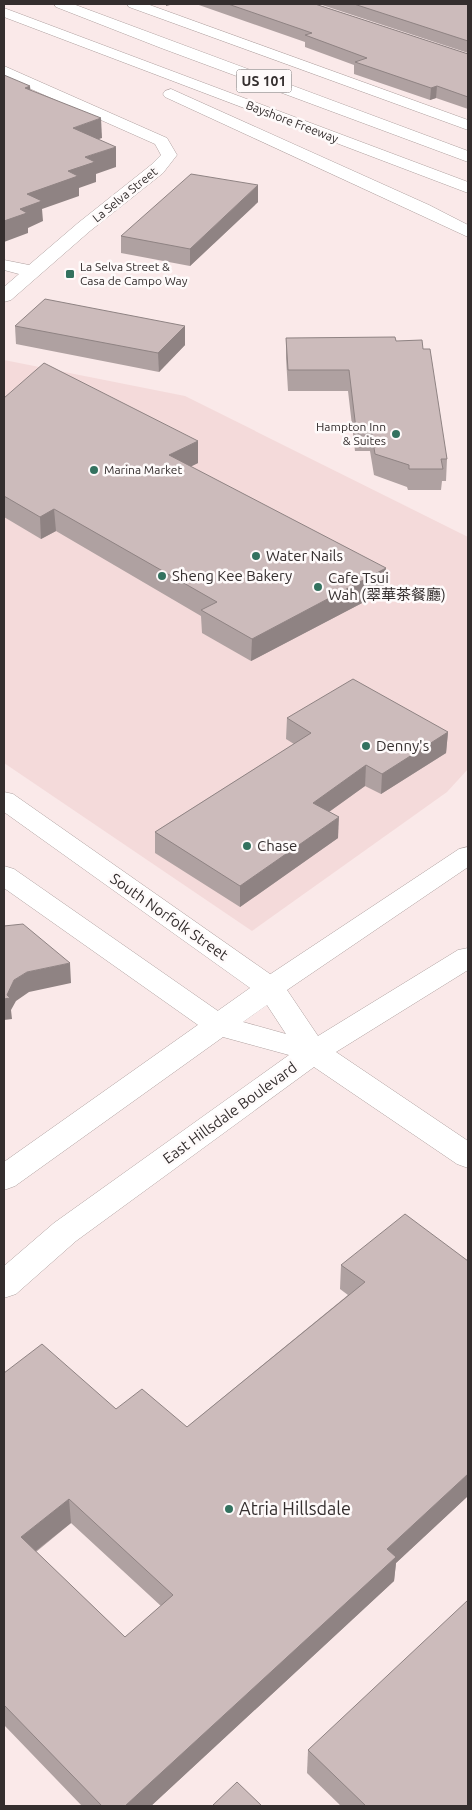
<svg xmlns="http://www.w3.org/2000/svg" width="472" height="1810" viewBox="0 0 472 1810" font-family="Ubuntu,'Noto Sans SC',sans-serif">
<style>
.built{fill:#f4dada}
.lines{fill:none;stroke-linecap:round;stroke-linejoin:round}
.minor-casing{stroke:#afa09f;stroke-width:1}
.secondary-casing{stroke:#afa09f;stroke-width:1}
.motorway-casing{stroke:#afa09f;stroke-width:1}
.minor{fill:#fff;fill-rule:evenodd}
.secondary{fill:#fff;fill-rule:evenodd}
.motorway{fill:#fff;fill-rule:evenodd}
.wall{fill:#afa1a1;fill-rule:evenodd}
.shaded-wall{fill:#8f8383}
.building{fill:#cbb;stroke:#8f8383;fill-rule:evenodd}
.poi-dot{fill:#33725f;stroke:#fefafa;stroke-width:2}
.labels{text-anchor:middle;stroke-width:5;stroke-linejoin:round;paint-order:stroke}
.far-street-label{font-size:12px;fill:#342e2e;stroke:#fefafa}
.far-poi-label{font-size:12px;fill:#342e2e;stroke:#fefafa;text-anchor:start}
.shield{fill:#fefafa;stroke:#716b6b;stroke-width:1}
.shield-label{font-size:14px;font-weight:bold;fill:#342e2e}
.poi-label{font-size:15px;fill:#342e2e;stroke:#fefafa;text-anchor:start}
.street-label{font-size:15px;fill:#342e2e;stroke:#fefafa}
.near-poi-label{font-size:18px;fill:#342e2e;stroke:#fefafa;text-anchor:start}
</style>
<rect width="100%" height="100%" fill="#fae9e9"/>
<path class="built" d="M4 360 185 396 468 537V769L447 792 252 931 4 763Z"/>
<g class="lines">
<g class="minor-casing">
<g id="minor">
<path d="M4 66 167 138 177 155 163 173 90 231 11 300 4 302V287L19 274 4 270V260L29 265 78 223 151 165 161 155 155 144 4 77Z"/>
<path d="M4 792 13 794 280 981 284 988 280 995 270 998 260 995 4 812Z"/>
<path d="M4 866 14 869 228 1018 233 1025 228 1032 218 1035 208 1032 4 888Z"/>
</g>
</g>
<g class="secondary-casing">
<path id="secondary" d="M468 847V867L287 990 318 1036 458 950 468 948V970L336 1052 468 1141V1168L457 1164 314 1067 76 1241 16 1294 4 1298V1266L54 1223 289 1055 223 1037 15 1186 4 1190V1162L260 981 459 849ZM267 1005 286 1034 243 1022Z"/>
</g>
<g class="motorway-casing">
<g id="motorway">
<path d="M54 4H73L468 151V162L161 48 56 7Z"/>
<path d="M127 4H147L468 120V130L129 7Z"/>
<path d="M4 8 468 182V193L4 17Z"/>
<path d="M171 89 429 205 468 225V237L165 97 163 94 165 91Z"/>
</g>
</g>
<use href="#minor" class="minor"/>
<use href="#secondary" class="secondary"/>
<use href="#motorway" class="motorway"/>
</g>
<g class="wall">
<path d="M196 4H315L468 54V109L436 98 430 100 354 74V65L305 47V42Z"/>
<path d="M319 4H468V53Z"/>
<path d="M258 185V202L190 266 121 253V236Z"/>
<path d="M15 326 185 345 159 372 16 344Z"/>
<path d="M286 338 396 341 447 459 446 481H442L441 490H408L407 487 374 475 370 451H355L348 391H288L286 358Z"/>
<path d="M4 398 198 441V463L190 467 385 591 251 661 202 633 201 616 56 531 41 539 4 517Z"/>
<path d="M287 718 448 732 446 753 381 794 365 786 329 812 338 838 240 907 155 853V832L294 744 286 739Z"/>
<path d="M468 1261V1496L396 1563 394 1581 151 1806H82L4 1725V1373L116 1409 187 1427 348 1295 340 1289 341 1265ZM71 1523 161 1606 125 1637 36 1552Z"/>
<path d="M308 1750 468 1806H341L307 1773Z"/>
</g>
<g class="shaded-wall">
<path d="M166 4H174L166 6Z"/>
<path d="M30 86 32 105 25 88Z"/>
<path d="M437 86 436 98 430 100 431 88Z"/>
<path d="M101 118 102 138 74 148 73 128Z"/>
<path d="M116 147V167L96 174V182L79 188V196L42 209 43 221 28 228V233L4 242V221L20 209 27 194 68 171 85 157Z"/>
<path d="M258 185V202L190 266V249Z"/>
<path d="M185 326V345L159 372 158 353Z"/>
<path d="M198 441V463L169 477V455Z"/>
<path d="M54 509 56 531 41 539 40 517Z"/>
<path d="M386 568 385 591 251 661 252 639Z"/>
<path d="M448 732 446 753 381 794 382 774Z"/>
<path d="M366 765 365 786 312 824 313 803Z"/>
<path d="M339 817 338 838 240 907V886Z"/>
<path d="M70 963 71 983 29 992 16 1001 11 1010 12 1019 4 1020V999L14 980 27 972Z"/>
<path d="M468 1474V1496L396 1563 394 1581 151 1806H125L387 1549Z"/>
<path d="M69 1499 71 1523 23 1561 21 1537Z"/>
</g>
<g class="building">
<path d="M228 4H315L468 54V97L437 86 431 88 355 62 367 58 305 35 312 33Z"/>
<path d="M354 4H468V41Z"/>
<path d="M4 75 30 86 25 88 101 118 73 128 116 147 85 157 95 162 68 171 78 176 27 194 42 201 20 209 27 213 4 221Z"/>
<path d="M191 174 258 185 190 249 121 236Z"/>
<path d="M45 299 185 326 158 353 15 326Z"/>
<path d="M395 337 396 341 422 340 423 349H430L447 459H441L443 469H409V465L375 454 371 429H356L349 370H288L286 338Z"/>
<path d="M44 363 198 441 169 455 386 568 252 639 201 610 217 602 54 509 40 517 4 496V398Z"/>
<path d="M353 679 448 732 382 774 366 765 313 803 339 817 240 886 155 832 311 733 287 718Z"/>
<path d="M23 924 70 963 27 972 14 980 7 995 10 998 4 999V926Z"/>
<path d="M405 1214 468 1261V1474L387 1549 396 1557 125 1806H102L4 1705V1373L42 1344 116 1409 142 1389 187 1427 365 1282 341 1265ZM69 1499 173 1595 125 1637 21 1537Z"/>
<path d="M468 1600V1806H366L308 1750Z"/>
<path d="M237 1782 262 1806H212Z"/>
</g>
<g class="poi-dot">
<rect x="65" y="269" width="10" height="10" rx="2.5"/>
<circle cx="396" cy="434" r="5"/>
<circle cx="94" cy="470" r="5"/>
<circle cx="256" cy="556" r="5"/>
<circle cx="162" cy="576" r="5"/>
<circle cx="318" cy="587" r="5"/>
<circle cx="366" cy="746" r="5"/>
<circle cx="247" cy="846" r="5"/>
<circle cx="229" cy="1509" r="5"/>
</g>
<g class="labels">
<g class="far-street-label">
<text transform="translate(292 122) rotate(21)" y="4">Bayshore Freeway</text>
<text transform="translate(125 195) rotate(-39)" y="4">La Selva Street</text>
</g>
<g class="far-poi-label">
<text x="80" y="271">La Selva Street &amp;<tspan x="80" dy="14">Casa de Campo Way</tspan></text>
<text x="386" y="431" text-anchor="end">Hampton Inn<tspan x="386" dy="14">&amp; Suites</tspan></text>
<text x="104" y="474">Marina Market</text>
</g>
<rect class="shield" x="236.5" y="69.5" width="55" height="23" rx="4"/>
<g class="shield-label">
<text x="264" y="86">US 101</text>
</g>
<g class="poi-label">
<text x="266" y="561">Water Nails</text>
<text x="172" y="581">Sheng Kee Bakery</text>
<text x="328" y="583">Cafe Tsui<tspan x="328" dy="17">Wah (翠華茶餐廳)</tspan></text>
<text x="376" y="751">Denny's</text>
<text x="257" y="851">Chase</text>
</g>
<g class="street-label">
<text transform="translate(169 917) rotate(35)" y="5">South Norfolk Street</text>
<text transform="translate(230 1113) rotate(-36)" y="5">East Hillsdale Boulevard</text>
</g>
<g class="near-poi-label">
<text x="239" y="1515">Atria Hillsdale</text>
</g>
</g>
<rect width="472" height="1810" fill="none" stroke="#342e2e" stroke-width="10"/>
</svg>
